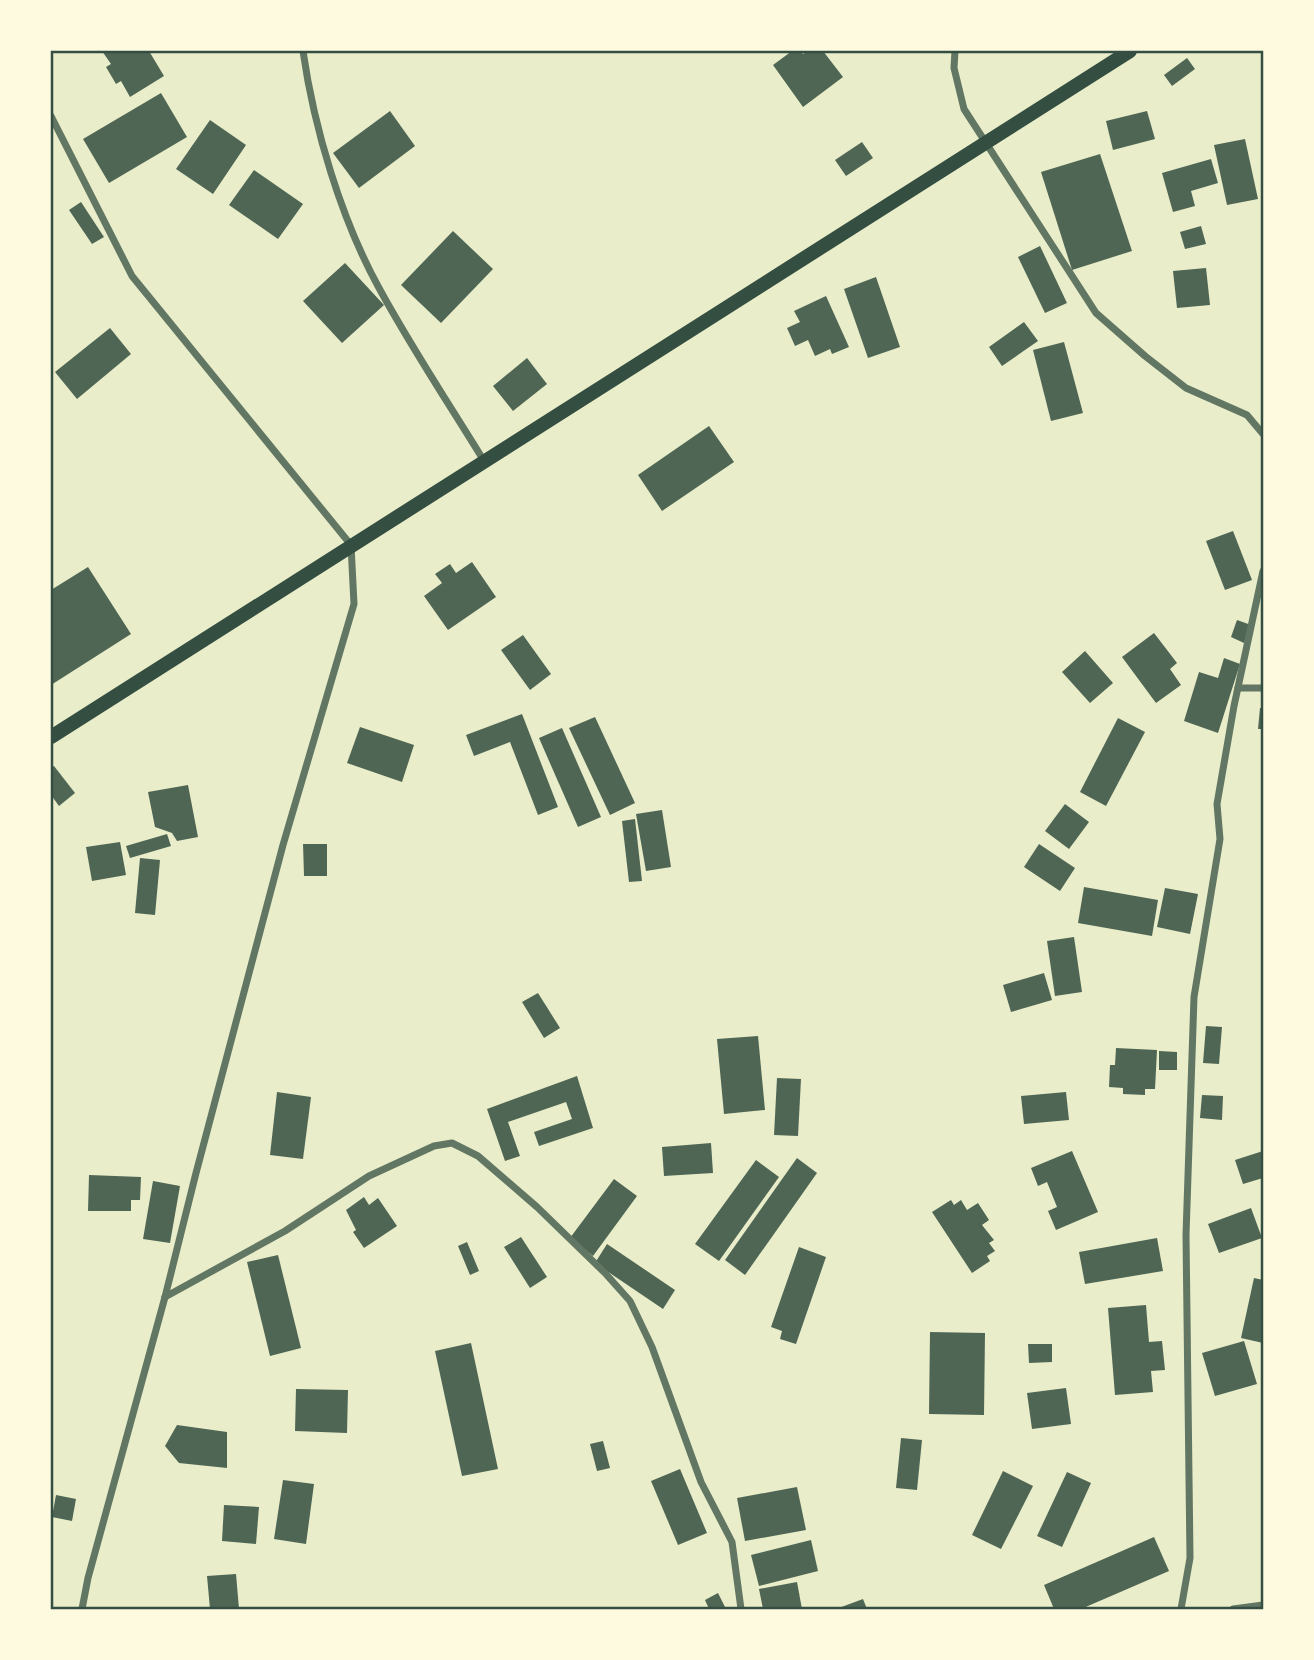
<svg xmlns="http://www.w3.org/2000/svg" width="1314" height="1660" viewBox="0 0 1314 1660" font-family="Helvetica,sans-serif">
<style>
.building{fill:#4f6655}
.lines{fill:none;stroke-linecap:round;stroke-linejoin:round}
.minor{stroke:#617663;stroke-width:7}
.secondary{stroke:#344e41;stroke-width:14}
.neatline{fill:none;stroke:#344e41;stroke-width:2.5}
</style>
<rect width="100%" height="100%" fill="#e9edc9"/>
<g class="building">
<path d="M102 51H149L164 76 130 97 121 81 116 84 106 67 111 64Z"/>
<path d="M792 51H801L803 54 808 51H823L843 77 803 107 773 65Z"/>
<path d="M1187 58 1195 69 1172 86 1164 75Z"/>
<path d="M161 93 187 137 109 183 83 139Z"/>
<path d="M390 111 415 146 359 188 333 153Z"/>
<path d="M1147 111 1155 139 1113 150 1106 121Z"/>
<path d="M210 120 246 145 213 194 176 169Z"/>
<path d="M1245 139 1258 199 1227 205 1214 145Z"/>
<path d="M862 142 873 158 846 176 835 160Z"/>
<path d="M1100 154 1132 251 1072 270 1041 172Z"/>
<path d="M1211 159 1218 183 1191 191 1195 206 1173 212 1162 173Z"/>
<path d="M254 170 303 204 278 239 229 205Z"/>
<path d="M81 202 104 237 92 244 69 210Z"/>
<path d="M1201 226 1206 244 1185 249 1180 232Z"/>
<path d="M453 231 493 269 441 323 401 285Z"/>
<path d="M1040 246 1067 303 1045 313 1018 257Z"/>
<path d="M345 263 384 305 342 343 303 301Z"/>
<path d="M1206 268 1210 305 1177 308 1173 271Z"/>
<path d="M876 277 900 347 868 358 844 289Z"/>
<path d="M826 296 849 347 832 354 830 349 815 356 808 340 795 346 787 328 800 322 794 311Z"/>
<path d="M1024 322 1038 341 1002 366 989 347Z"/>
<path d="M110 328 131 354 77 399 55 372Z"/>
<path d="M1064 342 1083 413 1051 421 1033 350Z"/>
<path d="M527 358 547 384 513 411 493 386Z"/>
<path d="M709 426 734 462 662 511 638 475Z"/>
<path d="M1233 531 1252 580 1225 590 1206 541Z"/>
<path d="M472 562 496 597 448 630 424 596 442 583 435 574 450 564 456 573Z"/>
<path d="M88 567 131 634 51 685V590Z"/>
<path d="M1237 620 1251 625 1244 643 1231 637Z"/>
<path d="M1154 633 1177 663 1170 669 1181 685 1156 703 1122 657Z"/>
<path d="M523 635 551 674 530 690 501 650Z"/>
<path d="M1085 651 1113 683 1090 703 1062 672Z"/>
<path d="M1224 658 1240 664 1218 733 1184 721 1199 672 1218 678Z"/>
<path d="M1260 708H1263V729H1258Z"/>
<path d="M522 714 558 807 538 815 510 742 474 756 466 735Z"/>
<path d="M595 717 635 803 610 815 569 728Z"/>
<path d="M1118 718 1145 732 1106 806 1080 792Z"/>
<path d="M360 727 414 745 402 782 347 763Z"/>
<path d="M562 728 601 817 578 827 539 738Z"/>
<path d="M54 766 75 793 59 806 51 795V768Z"/>
<path d="M188 785 198 837 177 841 172 833 155 827 148 792Z"/>
<path d="M1065 804 1089 822 1069 849 1045 831Z"/>
<path d="M662 810 671 867 646 871 636 814Z"/>
<path d="M635 819 642 881 629 882 622 821Z"/>
<path d="M167 834 171 846 130 858 126 846Z"/>
<path d="M120 842 126 875 92 881 86 847Z"/>
<path d="M303 844H327V876H304Z"/>
<path d="M1039 844 1075 868 1060 891 1024 867Z"/>
<path d="M140 858 160 860 155 915 135 913Z"/>
<path d="M1084 887 1158 900 1152 936 1078 923Z"/>
<path d="M1165 888 1198 894 1190 934 1157 927Z"/>
<path d="M1074 937 1082 992 1055 996 1047 941Z"/>
<path d="M1044 973 1052 1000 1011 1012 1003 985Z"/>
<path d="M538 993 560 1028 544 1038 522 1002Z"/>
<path d="M1206 1026 1222 1027 1219 1064 1203 1063Z"/>
<path d="M758 1036 765 1110 724 1114 717 1039Z"/>
<path d="M1116 1048 1157 1050 1155 1089H1145V1095L1123 1094V1088L1109 1087 1110 1065H1115Z"/>
<path d="M1159 1051 1177 1052V1070H1159Z"/>
<path d="M577 1076 593 1128 539 1146 534 1132 572 1119 566 1102 508 1122 520 1156 505 1161 487 1109Z"/>
<path d="M777 1078 801 1079 798 1136 774 1135Z"/>
<path d="M277 1092 311 1097 303 1159 270 1155Z"/>
<path d="M1066 1092 1069 1120 1024 1124 1021 1096Z"/>
<path d="M1202 1095 1223 1096 1222 1120 1200 1118Z"/>
<path d="M711 1143 713 1173 664 1176 662 1147Z"/>
<path d="M1072 1151 1098 1212 1056 1230 1048 1211 1057 1207 1047 1182 1038 1186 1031 1168Z"/>
<path d="M1263 1151V1178L1243 1184 1235 1160Z"/>
<path d="M797 1158 817 1173 745 1275 725 1260Z"/>
<path d="M756 1160 779 1177 719 1261 695 1244Z"/>
<path d="M89 1175 141 1177 140 1200H131V1211H88Z"/>
<path d="M614 1179 637 1196 593 1256 570 1238Z"/>
<path d="M153 1181 180 1186 170 1243 143 1239Z"/>
<path d="M364 1197 369 1205 378 1198 397 1226 364 1248 353 1232 356 1230 346 1210Z"/>
<path d="M951 1200 954 1205 961 1200 967 1210 978 1203 989 1220 982 1225 994 1240 989 1243 995 1251 987 1256 990 1261 972 1273 932 1212Z"/>
<path d="M1251 1208 1262 1238 1219 1253 1208 1224Z"/>
<path d="M521 1237 547 1277 530 1288 504 1247Z"/>
<path d="M1157 1238 1163 1271 1085 1284 1079 1252Z"/>
<path d="M467 1242 479 1271 470 1275 458 1246Z"/>
<path d="M607 1244 675 1290 663 1309 595 1263Z"/>
<path d="M799 1247 826 1257 796 1344 780 1339 782 1331 771 1327Z"/>
<path d="M278 1255 301 1348 270 1356 247 1262Z"/>
<path d="M1254 1278 1263 1280V1343L1241 1338Z"/>
<path d="M1146 1305 1149 1342 1162 1341 1165 1370 1151 1371 1153 1392 1115 1395 1108 1308Z"/>
<path d="M930 1332 985 1333 984 1415 929 1414Z"/>
<path d="M1244 1341 1257 1384 1215 1396 1202 1353Z"/>
<path d="M471 1343 498 1469 462 1476 435 1351Z"/>
<path d="M1028 1344H1052V1362L1029 1363Z"/>
<path d="M1066 1388 1071 1424 1032 1429 1027 1393Z"/>
<path d="M296 1389 348 1390 347 1433 295 1431Z"/>
<path d="M177 1425 227 1432V1468L179 1463 165 1446Z"/>
<path d="M901 1438 922 1440 917 1490 896 1488Z"/>
<path d="M603 1441 610 1468 597 1471 590 1444Z"/>
<path d="M680 1469 707 1533 678 1545 651 1481Z"/>
<path d="M1003 1471 1033 1486 1001 1549 972 1535Z"/>
<path d="M1067 1472 1091 1483 1062 1547 1037 1536Z"/>
<path d="M283 1480 314 1484 306 1544 274 1539Z"/>
<path d="M797 1487 806 1530 745 1541 737 1498Z"/>
<path d="M56 1495 76 1499 72 1521 52 1517Z"/>
<path d="M224 1505 259 1507 256 1544 222 1541Z"/>
<path d="M1154 1537 1169 1571 1081 1609H1054L1044 1585Z"/>
<path d="M811 1540 818 1571 759 1586 751 1555Z"/>
<path d="M236 1574 239 1609H210L207 1576Z"/>
<path d="M797 1582 802 1609H763L759 1589Z"/>
<path d="M718 1593 726 1609H709L705 1600Z"/>
<path d="M863 1599 867 1609H836Z"/>
</g>
<g class="lines">
<g class="minor">
<path d="M303 51C314 128 341 219 379 288 411 347 449 404 484 461"/>
<path d="M955 51 954 68 964 109 1096 313 1145 356 1186 388 1247 415 1263 434"/>
<path d="M51 116 132 276 351 545 354 604 283 845 196 1173 165 1297 88 1578 82 1609"/>
<path d="M1238 688H1263"/>
<path d="M165 1297 285 1231 369 1176 434 1146 452 1143 478 1156 537 1207 605 1273 630 1301 652 1347 701 1482 732 1542 741 1609"/>
<path d="M1181 1609 1190 1558 1186 1235 1194 997 1220 839 1217 804 1234 706 1263 571"/>
<path d="M1233 1609 1263 1605"/>
</g>
<path class="secondary" d="M51 737 1130 51"/>
</g>
<rect width="1314" height="1660" fill="none" stroke="#fefae0" stroke-width="105"/>
<rect x="52" y="52" width="1210" height="1556" class="neatline"/>
</svg>
